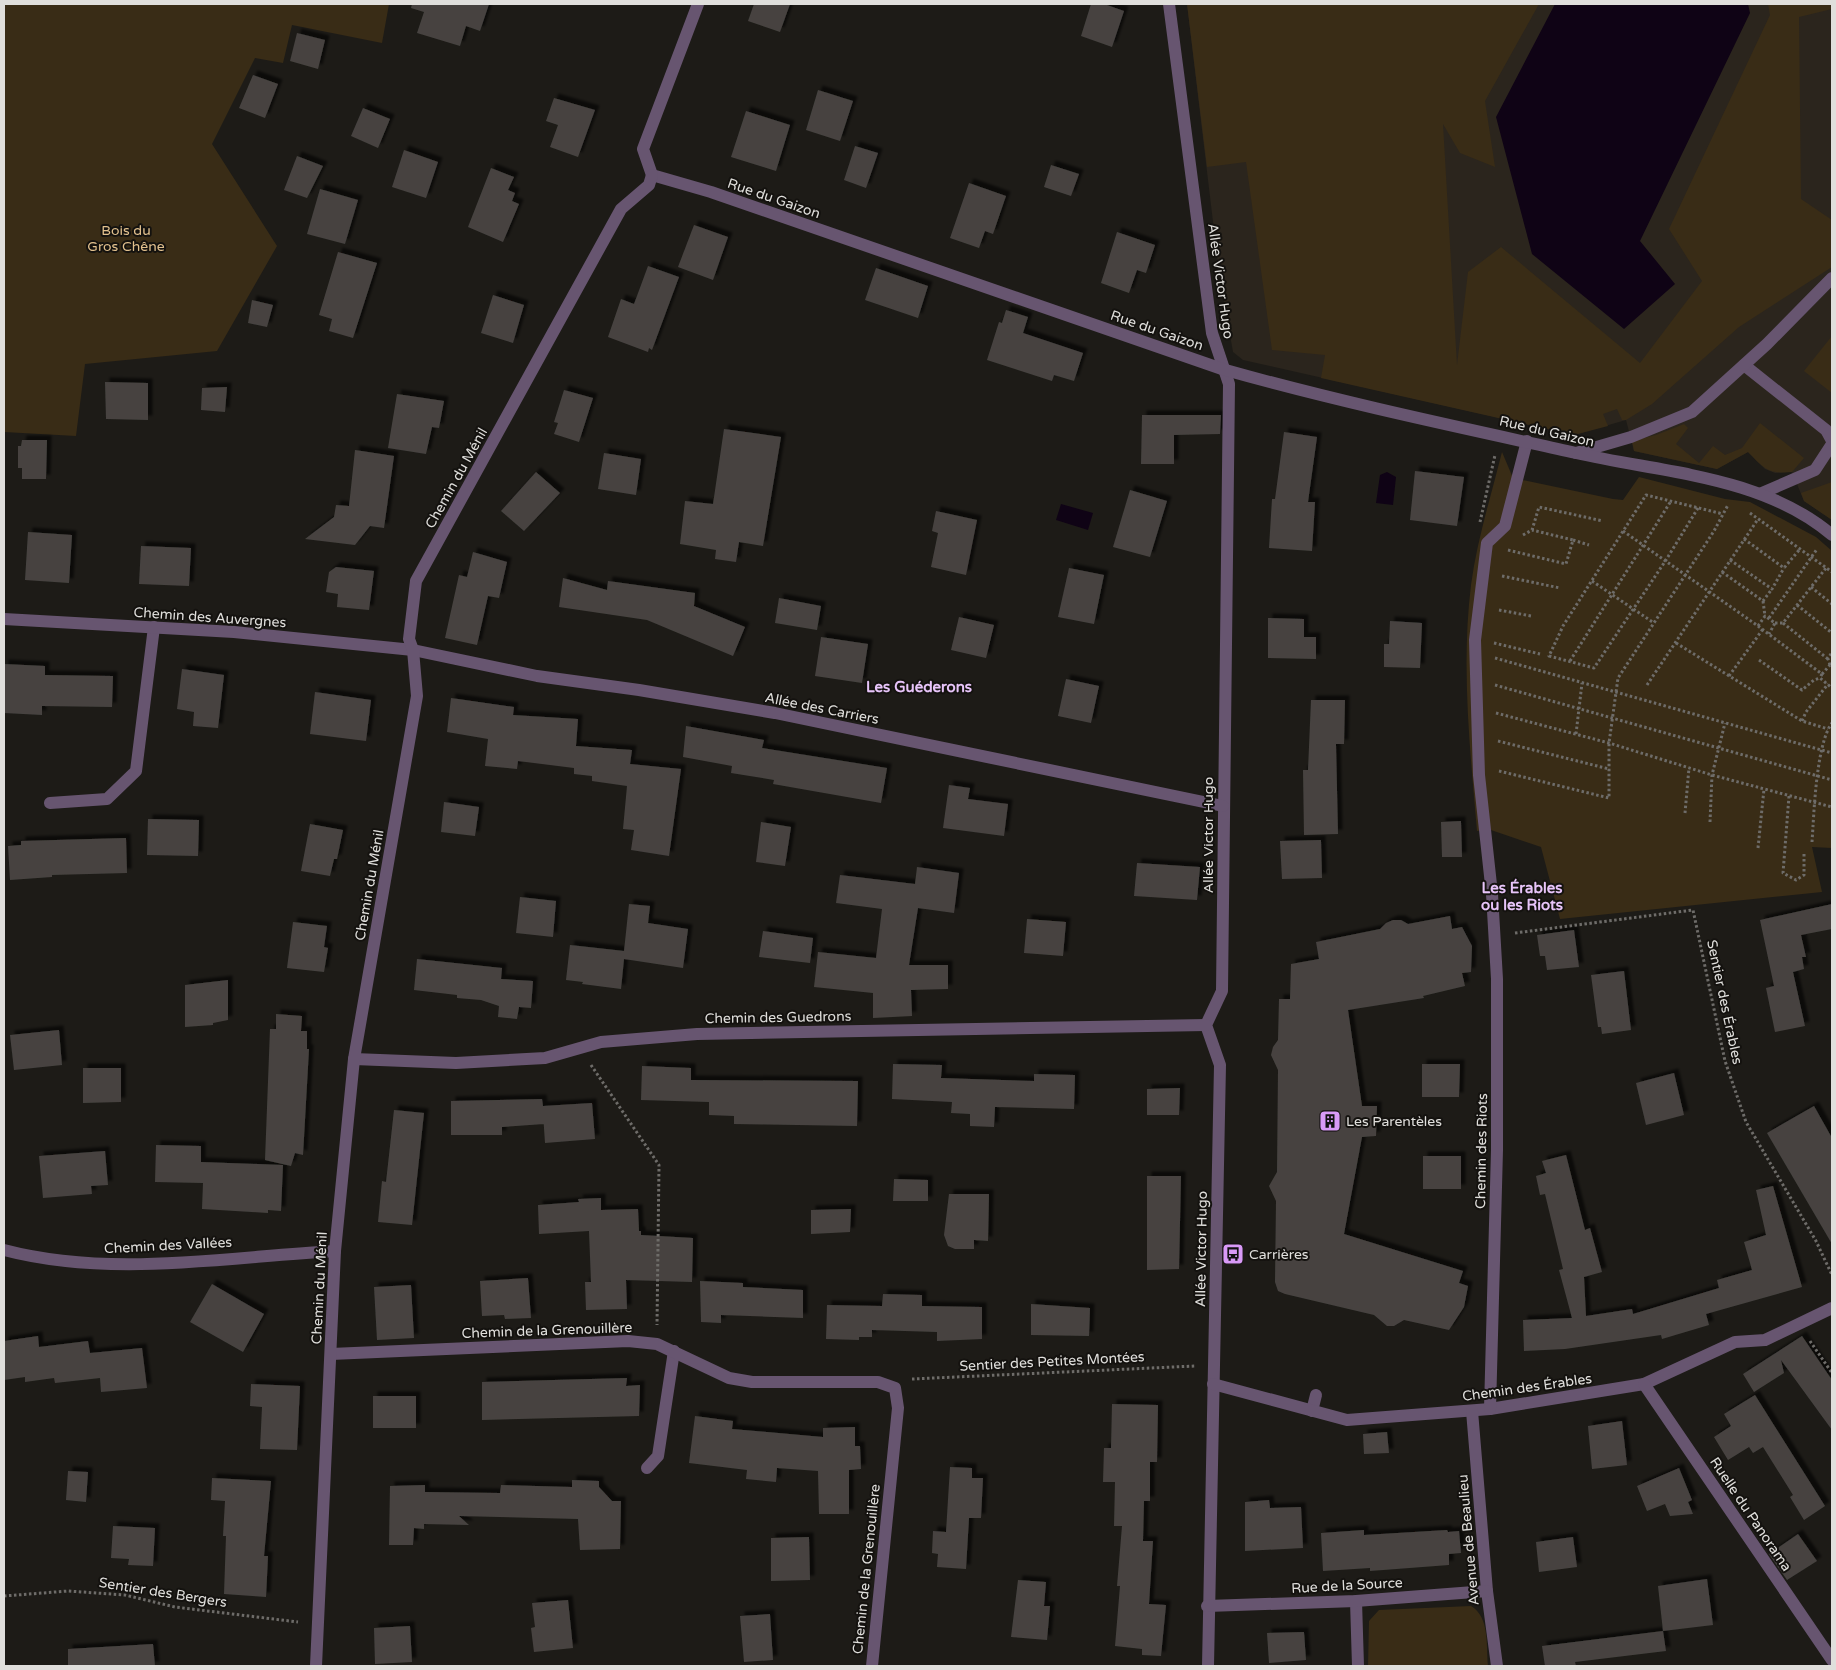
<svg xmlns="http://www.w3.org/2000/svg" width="1836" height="1670" viewBox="0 0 1836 1670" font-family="'Varela Round',sans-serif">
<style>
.built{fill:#2b251d}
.green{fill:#392c16}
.water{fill:#0f0315}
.building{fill:#464340;filter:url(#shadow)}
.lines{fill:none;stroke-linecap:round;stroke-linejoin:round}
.path{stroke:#6e6c69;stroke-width:3;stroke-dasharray:2.5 2.5;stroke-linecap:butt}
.lane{stroke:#675570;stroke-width:12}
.street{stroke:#675570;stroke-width:12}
.labels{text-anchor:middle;stroke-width:4;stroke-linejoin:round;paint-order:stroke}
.street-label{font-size:14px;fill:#e0dfdc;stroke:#14120f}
.park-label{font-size:14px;fill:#e2c18e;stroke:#14120f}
.poi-label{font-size:14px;fill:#e0dfdc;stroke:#14120f;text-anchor:start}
.neighbourhood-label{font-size:15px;font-weight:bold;fill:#e7c4f9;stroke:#14120f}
</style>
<defs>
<filter id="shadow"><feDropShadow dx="4.5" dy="-4.5" stdDeviation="1" flood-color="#0009"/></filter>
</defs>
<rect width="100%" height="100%" fill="#1d1b17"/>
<path class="built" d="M1187 4H1832V520L1804 501 1792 472 1775 473 1765 469 1748 452 1717 469 1634 451 1626 420 1574 435 1243 360 1233 352 1219 272Z"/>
<g class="green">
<path d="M4 4H389L382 43 292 25 283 63 255 58 212 144 277 246 217 351 85 364 76 436 4 432Z"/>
<path d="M1187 4H1539L1485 101 1495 167 1460 153 1443 124 1457 365 1468 272 1501 247 1640 363 1702 281 1669 229 1770 15 1768 4H1832V9L1799 17 1801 199 1832 220V267L1739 327 1652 404 1626 420H1622L1617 409 1603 414 1608 426 1574 435 1321 378 1325 355 1272 350 1246 162 1207 167Z"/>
<path d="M1832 336V393L1804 371Z"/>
<path d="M1760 423 1804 458 1792 472C1767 474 1765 469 1748 452L1717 469 1634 451 1632 441 1656 435 1684 424 1688 428 1676 444 1699 463 1713 446 1725 455 1742 448Z"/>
<path d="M1502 452 1513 478 1613 499 1623 500 1639 477 1725 499 1750 502 1816 537 1832 551V848L1812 847 1822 892 1560 919 1541 847 1491 830 1477 831C1470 749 1461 667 1471 585 1477 540 1491 496 1502 452Z"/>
<path d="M1832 482V520L1804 501 1801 493Z"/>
<path d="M1471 1606C1490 1617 1486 1646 1488 1666H1368L1369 1621 1379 1610Z"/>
</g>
<g class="water">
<path d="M1555 4H1748L1750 13 1640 241 1675 284 1624 329 1532 254 1496 117Z"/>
<path d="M1387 472 1396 477 1393 505 1376 503 1380 475Z"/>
<path d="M1061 504 1093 513 1088 530 1056 520Z"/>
</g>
<g class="building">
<path d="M412 4H489L480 31 466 26 460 46 417 33 424 12 411 8Z"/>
<path d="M754 4H790L780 32 748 21Z"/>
<path d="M1091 4H1104L1124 11 1112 47 1081 36Z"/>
<path d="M297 33 325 40 318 69 290 61Z"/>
<path d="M253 75 278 84 265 118 239 108Z"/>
<path d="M818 90 853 101 840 141 806 130Z"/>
<path d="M554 98 595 110 578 157 550 147 558 125 546 121Z"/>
<path d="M363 108 390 119 378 148 351 136Z"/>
<path d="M746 111 790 125 776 171 731 157Z"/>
<path d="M855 146 878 153 866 188 844 180Z"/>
<path d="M404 150 438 162 426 198 392 187Z"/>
<path d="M297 156 323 166 307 198 284 190Z"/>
<path d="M1051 165 1079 174 1071 196 1044 187Z"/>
<path d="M491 168 514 177 508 190 515 193 512 201 519 204 503 242 468 227Z"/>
<path d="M969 183 1006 196 993 234 985 231 979 248 950 238Z"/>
<path d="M320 189 358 200 345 244 307 234Z"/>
<path d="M694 225 728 237 713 280 678 267Z"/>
<path d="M1117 232 1155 245 1146 273 1137 270 1129 293 1101 283Z"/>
<path d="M338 252 377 263 353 338 329 331 332 319 319 315Z"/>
<path d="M648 266 679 277 652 350 649 348 648 352 608 337 621 299 634 304Z"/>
<path d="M876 268 928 286 918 318 865 300Z"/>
<path d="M493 295 524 305 513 343 481 333Z"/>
<path d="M252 300 273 305 267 327 248 323Z"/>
<path d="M1006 310 1028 317 1023 333 1083 353 1074 381 1054 375 1052 381 987 360 999 322 1002 323Z"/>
<path d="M105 382 148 383V420L106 419Z"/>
<path d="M227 387 225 412 201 410 202 388Z"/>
<path d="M564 390 593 398 579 442 554 434 558 423 554 422Z"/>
<path d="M397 394 444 401 439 428 432 427 426 454 388 448Z"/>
<path d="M1142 415H1221L1220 434 1174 435V464H1141Z"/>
<path d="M724 429 781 437 763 546 739 542 736 562 715 559 716 550 680 544 685 501 713 504Z"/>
<path d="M1284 432 1317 437 1308 502H1315L1312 551 1269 548 1272 499H1275Z"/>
<path d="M22 440H47L46 479H22V468H18V446H21Z"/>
<path d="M355 450 394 456 384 528 370 526 355 545 305 539 334 517 336 505 349 506Z"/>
<path d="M604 453 641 459 636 495 598 489Z"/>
<path d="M1415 471 1464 477 1457 526 1410 520Z"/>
<path d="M536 472 560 493 524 531 501 511Z"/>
<path d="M1130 490 1167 501 1150 557 1113 547Z"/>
<path d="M936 511 977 520 966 575 931 567 938 533 932 531Z"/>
<path d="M28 532 72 535 69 583 25 580Z"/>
<path d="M141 546 191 548 189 586 139 584Z"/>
<path d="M473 552 507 562 499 598 488 596 477 645 445 638 459 575 467 577Z"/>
<path d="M336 567 374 571 369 610 337 607 338 594 326 592 329 572Z"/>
<path d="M1069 568 1104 575 1094 624 1058 617Z"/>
<path d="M563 578 607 590 608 581 695 593 694 606 745 627 733 656 647 620 559 607Z"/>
<path d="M779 598 821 606 817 630 775 623Z"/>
<path d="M959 617 994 625 986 658 951 650Z"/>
<path d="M1268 618 1304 619V637H1316V659L1268 658Z"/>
<path d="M1390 621 1422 623 1420 668 1384 667V644H1389Z"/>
<path d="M821 637 868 644 862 683 815 676Z"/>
<path d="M4 664 45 666V675L113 676 112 707 42 706V715L4 713Z"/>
<path d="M182 669 224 675 218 728 193 726 194 712 177 709Z"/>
<path d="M1066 679 1099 686 1091 723 1058 716Z"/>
<path d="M315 692 371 700 366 741 310 734Z"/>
<path d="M451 698 514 707 513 715 578 719 576 746 632 750 630 764 681 769 669 856 631 850 634 830 623 829 627 786 592 781V776L574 774V768L518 761 517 769 485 766 488 739 447 732Z"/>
<path d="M1311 700H1345L1344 744H1336L1338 834 1304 835 1303 770H1308Z"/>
<path d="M686 726 764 740 762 748 887 768 881 803 773 784 774 780 731 773 732 766 683 757Z"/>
<path d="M949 785 970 788 968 799 1008 804 1004 836 943 828Z"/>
<path d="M444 802 479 807 475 836 441 832Z"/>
<path d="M148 819 199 820 198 856 147 855Z"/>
<path d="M1461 821 1462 857H1442L1441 822Z"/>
<path d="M761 822 791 827 785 866 756 862Z"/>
<path d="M310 824 343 830 337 859H334L330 876 301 871Z"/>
<path d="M126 838 127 873 52 875V877L10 880 8 846 21 845V841Z"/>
<path d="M1321 840 1322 878 1282 879 1280 841Z"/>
<path d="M1137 863 1200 867 1197 900 1134 896Z"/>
<path d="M917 867 959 873 954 913 918 908 909 965H948V989L911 990 912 1016 873 1018V993L814 987 818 952 876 958 882 909 836 903 840 875 915 884Z"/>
<path d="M520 897 556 901 553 937 516 933Z"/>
<path d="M629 904 650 906 648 923 688 929 683 968 624 959 621 989 582 984 583 982 566 980 570 945 624 951Z"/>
<path d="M1832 904V929L1801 935 1806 957H1802L1804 969 1793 972 1805 1026 1775 1032 1766 988 1774 986 1760 920Z"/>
<path d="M1450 916 1452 929 1462 927 1472 946 1471 972 1462 973 1465 986 1423 996 1424 998 1348 1010 1362 1106H1377L1376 1136 1362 1137 1344 1234 1463 1271 1459 1283 1468 1286 1464 1307 1449 1330 1404 1320 1394 1326H1387L1374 1315 1285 1294 1278 1291 1275 1282 1276 1201 1269 1186 1277 1172 1278 1070 1271 1055 1273 1047 1278 1040 1279 999H1290L1291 964 1319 959 1316 942 1380 929 1386 923 1393 920H1401L1408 924Z"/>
<path d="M1027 919 1066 922 1063 956 1024 953Z"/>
<path d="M293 922 327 926 324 947 328 948 324 972 287 968Z"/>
<path d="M1574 930 1579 967 1547 970 1545 956H1540L1537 935Z"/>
<path d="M763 931 813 938 810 963 759 957Z"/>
<path d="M417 959 502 968 501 979 533 981 531 1008 519 1007 517 1019 498 1017 499 1006 481 1000 457 998V995L414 990Z"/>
<path d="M1624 971 1631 1030 1602 1034 1601 1027H1598L1591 975Z"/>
<path d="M228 980V1020L213 1023V1025L185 1027V985Z"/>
<path d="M276 1014 302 1016 301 1031H307V1049H309L303 1155 295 1153 291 1166 265 1160 270 1029H276Z"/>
<path d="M59 1030 62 1065 14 1070 10 1035Z"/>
<path d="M893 1064 942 1065 941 1078 1034 1081V1074L1075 1075 1074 1109 995 1107 994 1127 970 1126V1114L951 1113 952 1102 892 1099Z"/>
<path d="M1422 1064H1460L1459 1097H1422Z"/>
<path d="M642 1066 691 1068V1080L858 1081 857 1126 734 1124V1116L709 1115V1102L641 1100Z"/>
<path d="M83 1068H121V1102L83 1103Z"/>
<path d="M1674 1073 1684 1115 1646 1125 1636 1083Z"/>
<path d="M1180 1088 1179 1115H1147V1089Z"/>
<path d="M542 1099 543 1106 592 1103 595 1139 545 1143 543 1113 544 1124 502 1127V1135H451V1101Z"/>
<path d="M1814 1106 1832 1138V1244L1767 1133Z"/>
<path d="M394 1110 424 1113 412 1225 378 1222 382 1181 386 1182Z"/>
<path d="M156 1145 201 1146V1162L283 1165 281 1211 268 1210V1213L202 1209 203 1183 155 1182Z"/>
<path d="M105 1151 108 1185 91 1186 92 1194 43 1198 39 1156Z"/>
<path d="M1566 1155 1585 1230 1590 1228 1602 1272 1584 1277 1586 1316 1632 1309 1633 1314 1719 1288 1717 1280 1752 1270 1744 1242 1766 1235 1756 1190 1773 1186 1802 1287 1706 1314 1709 1325 1662 1339 1661 1335 1565 1349 1524 1351 1523 1320 1572 1318 1559 1270 1563 1269 1545 1194 1540 1195 1536 1176 1546 1173 1542 1161Z"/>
<rect x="1423" y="1156" width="38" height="33"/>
<path d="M1147 1176H1181L1179 1269 1147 1270Z"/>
<path d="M894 1179 928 1180V1201H893Z"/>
<path d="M949 1194H989L988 1241 974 1240V1249H955L948 1246 944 1235Z"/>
<path d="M601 1198V1210L638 1209 639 1231H641V1235L693 1238 692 1282 626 1280 627 1309 586 1310 585 1282H591L589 1231 539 1234 538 1205 579 1202 578 1199Z"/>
<path d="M851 1209 850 1232 811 1234V1210Z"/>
<path d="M528 1278 531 1318 505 1319 504 1315 482 1316 480 1281Z"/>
<path d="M700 1281 743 1283V1287L803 1290V1318L721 1315V1323L701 1322Z"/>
<path d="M212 1284 264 1314 243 1352 190 1322Z"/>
<path d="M411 1285 414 1338 377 1340 374 1287Z"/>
<path d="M883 1294 922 1295V1306L982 1307V1339L937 1341V1332L872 1330V1337H859V1340L826 1339 827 1305 882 1306Z"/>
<path d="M1031 1304 1090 1308 1089 1336 1031 1335Z"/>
<path d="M38 1336 39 1347 88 1341 90 1353 142 1348 147 1388 101 1392 100 1378 55 1383 54 1378 25 1382V1377L4 1380V1341Z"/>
<path d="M1802 1336 1832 1380V1430L1781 1360 1784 1373 1754 1392 1743 1374Z"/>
<path d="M627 1378 626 1386 640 1385 639 1416 482 1420V1382Z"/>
<path d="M251 1384 300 1386 297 1450 260 1449 262 1407 250 1406Z"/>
<path d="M1755 1395 1825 1506 1804 1520 1790 1497 1793 1495 1763 1447 1753 1453 1749 1447 1728 1460 1714 1437 1731 1426 1724 1414Z"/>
<rect x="373" y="1396" width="43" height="32"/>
<path d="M1112 1404 1158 1405 1157 1462H1150V1501H1144L1143 1541H1153L1149 1604 1166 1605 1161 1656 1142 1655V1649L1115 1646 1120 1586H1117L1122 1526H1114L1115 1482H1103L1104 1448H1111Z"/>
<path d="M695 1416 733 1421 732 1429 823 1437V1428L855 1427V1446H860L861 1469 849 1470V1514H819L818 1471 777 1468 776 1482 746 1479 747 1470 689 1463Z"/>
<path d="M1622 1421 1627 1465 1592 1469 1588 1426Z"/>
<path d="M1387 1432 1389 1453 1364 1454 1363 1434Z"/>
<path d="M950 1467 972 1468V1478H983L981 1518H969L966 1569 937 1567 938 1554 932 1553 933 1531 946 1532Z"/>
<path d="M1679 1468 1692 1500 1688 1502 1693 1514 1670 1516 1665 1504 1647 1511 1637 1486Z"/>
<path d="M68 1471 88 1472 86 1502 66 1500Z"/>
<path d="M212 1478 271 1481 264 1556H268L266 1597 224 1594 226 1536H223L225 1501 211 1500Z"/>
<path d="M572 1480 599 1481V1487L612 1501H621L620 1549 580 1550 578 1519 459 1516 469 1525 424 1524V1529L414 1528 413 1545H389L390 1486 425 1485V1492L500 1493 501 1485 572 1487Z"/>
<path d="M1269 1500 1270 1508 1301 1507 1303 1548 1245 1551V1502Z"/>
<path d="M113 1526 155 1528 153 1566 128 1565 129 1559 111 1558Z"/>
<path d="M1364 1530V1535L1447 1530 1448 1532 1459 1531 1461 1553 1449 1554V1565L1370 1571V1568L1323 1571 1321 1533Z"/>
<path d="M1798 1534 1817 1561 1787 1580 1769 1554Z"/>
<path d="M809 1537 810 1580 771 1581V1538Z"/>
<path d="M1573 1537 1577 1567 1539 1572 1536 1542Z"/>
<path d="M1707 1579 1713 1625 1663 1631 1666 1651 1575 1662 1576 1666H1545L1542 1646 1663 1631 1658 1586Z"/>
<path d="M1018 1580 1046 1582 1044 1606H1050L1047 1640 1011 1637Z"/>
<path d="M568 1600 573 1648 534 1652 531 1628 535 1627 532 1603Z"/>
<path d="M770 1614 773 1660 744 1662 740 1616Z"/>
<path d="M410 1626 412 1662 375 1664 374 1628Z"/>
<path d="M1304 1632 1306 1660 1269 1663 1267 1633Z"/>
<path d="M153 1644 155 1666H68V1649Z"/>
</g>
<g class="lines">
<g class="path">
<path d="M1698 508 1666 560 1594 668 1549 656 1563 626 1646 495 1723 514"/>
<path d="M1750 513 1832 572"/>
<path d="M1480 522 1495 455"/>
<path d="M1623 531 1758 626 1822 674 1820 678 1832 688"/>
<path d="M1523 535 1532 530 1539 507 1603 521"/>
<path d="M1744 539 1784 568 1800 549"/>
<path d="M1573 540 1589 545"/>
<path d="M1508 550 1566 564 1573 540 1532 530"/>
<path d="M1730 560 1772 589 1784 568"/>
<path d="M1722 572 1763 601 1772 589"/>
<path d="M1502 576 1560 588"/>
<path d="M1592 581 1654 623"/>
<path d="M1811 587 1832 604"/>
<path d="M1763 601 1765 616"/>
<path d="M1797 605 1832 633"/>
<path d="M1499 610 1531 616"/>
<path d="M1769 618 1817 549"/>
<path d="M1775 623H1783L1826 568"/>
<path d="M1783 623 1828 659"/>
<path d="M1758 626 1765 616 1775 623 1769 634"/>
<path d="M1494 643 1540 654"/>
<path d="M1676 643 1802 721 1828 729"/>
<path d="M1495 658 1832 753"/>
<path d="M1759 660 1802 690 1814 680 1820 678"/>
<path d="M1570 661 1671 501"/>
<path d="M1830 665 1828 659 1832 652"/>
<path d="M1822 674 1830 665 1832 667"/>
<path d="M1729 676 1763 629"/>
<path d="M1495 685 1832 780"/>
<path d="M1647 685 1758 519"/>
<path d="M1496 713 1609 743 1712 775 1832 807"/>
<path d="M1802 721 1806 712 1828 684"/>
<path d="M1576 734 1582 683"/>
<path d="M1498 741 1609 769"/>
<path d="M1499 771 1609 798V743L1618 678 1714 531 1728 505"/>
<path d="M1789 796 1783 873 1796 880 1804 875V853"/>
<path d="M1685 813 1689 768"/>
<path d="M1710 822 1712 775 1725 723"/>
<path d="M1812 842C1814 814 1816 744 1832 723"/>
<path d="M1758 848 1764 789"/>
<path d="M1515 933 1693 910 1725 1061 1746 1122 1816 1241 1832 1275"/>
<path d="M591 1065 659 1165 657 1325"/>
<path d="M1810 1341 1832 1373"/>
<path d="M912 1379 1195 1366"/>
<path d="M4 1596 68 1591 125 1595 175 1607 298 1622"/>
</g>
<g class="lane">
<path d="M1744 365 1826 430 1832 441"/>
<path d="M1576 453 1631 437 1692 412 1767 344 1832 278"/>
<path d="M1762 493 1815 470 1832 444"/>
<path d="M50 803 107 799 136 771 154 627"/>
<path d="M1492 894 1479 775 1475 640 1487 543 1505 526 1527 441"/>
<path d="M1312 1411 1316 1395"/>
<path d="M647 1468 658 1456 674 1351"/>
</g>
<g class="street">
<path d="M1169 4 1212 333 1229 384 1222 991 1206 1025 1220 1065 1208 1666"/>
<path d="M652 175 711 192 1222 369C1339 402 1458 427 1576 453 1662 473 1761 475 1832 535"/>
<path d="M652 175 643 149 698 4"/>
<path d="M4 619 234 632 413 650 537 676 639 690 775 713 1223 806"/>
<path d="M354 1059 456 1063 545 1058 601 1042 697 1034 1206 1025"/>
<path d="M4 1250C111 1278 225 1257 335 1251"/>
<path d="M331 1354 628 1341 657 1344 729 1378 752 1382H878L895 1388 898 1408 872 1666"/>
<path d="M1213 1384 1347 1420 1490 1409 1644 1384 1735 1342 1765 1340 1832 1308"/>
<path d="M1644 1384 1832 1660"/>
<path d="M1490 1409 1497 1150V979L1492 894"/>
<path d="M1472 1411 1487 1591 1497 1666"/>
<path d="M1356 1601 1358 1666"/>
<path d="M1207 1606 1356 1601 1487 1591"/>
<path d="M316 1666 335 1251 354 1059 417 696 413 650 409 639 416 581 621 209 649 185 652 175"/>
</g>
</g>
<defs>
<g id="building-square" transform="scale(1.125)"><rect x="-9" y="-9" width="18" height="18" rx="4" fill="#d99af7" stroke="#14120f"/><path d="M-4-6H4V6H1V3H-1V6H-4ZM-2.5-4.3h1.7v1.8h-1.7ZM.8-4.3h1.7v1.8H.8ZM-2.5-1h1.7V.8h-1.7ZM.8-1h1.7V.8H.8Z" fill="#111"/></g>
<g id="bus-square" transform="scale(1.125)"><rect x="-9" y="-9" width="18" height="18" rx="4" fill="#d99af7" stroke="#14120f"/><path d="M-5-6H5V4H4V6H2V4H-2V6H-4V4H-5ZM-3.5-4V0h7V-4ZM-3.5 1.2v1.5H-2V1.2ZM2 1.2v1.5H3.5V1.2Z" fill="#111"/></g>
</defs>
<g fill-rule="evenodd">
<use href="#building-square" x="1330" y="1121"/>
<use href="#bus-square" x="1233" y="1254"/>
</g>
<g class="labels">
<g class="street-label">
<text transform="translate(774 198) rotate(19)" y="5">Rue du Gaizon</text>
<text transform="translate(1221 281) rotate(82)" y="5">Allée Victor Hugo</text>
<text transform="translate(1157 330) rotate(19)" y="5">Rue du Gaizon</text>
<text transform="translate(1547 431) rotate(13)" y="5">Rue du Gaizon</text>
<text transform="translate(456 478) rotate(-61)" y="5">Chemin du Ménil</text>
<text transform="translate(210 617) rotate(4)" y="5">Chemin des Auvergnes</text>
<text transform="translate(822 708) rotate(11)" y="5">Allée des Carriers</text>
<text transform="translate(1208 835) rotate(-90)" y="5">Allée Victor Hugo</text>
<text transform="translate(369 885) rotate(-80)" y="5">Chemin du Ménil</text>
<text transform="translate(1725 1002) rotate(78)" y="5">Sentier des Érables</text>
<text transform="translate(778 1017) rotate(-1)" y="5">Chemin des Guedrons</text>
<text transform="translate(1481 1151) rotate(-89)" y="5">Chemin des Riots</text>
<text transform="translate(168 1245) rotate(-3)" y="5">Chemin des Vallées</text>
<text transform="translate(1201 1249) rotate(-89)" y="5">Allée Victor Hugo</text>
<text transform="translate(319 1288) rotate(-87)" y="5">Chemin du Ménil</text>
<text transform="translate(547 1330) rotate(-2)" y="5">Chemin de la Grenouillère</text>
<text transform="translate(1052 1361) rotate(-3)" y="5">Sentier des Petites Montées</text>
<text transform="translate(1527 1387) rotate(-8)" y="5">Chemin des Érables</text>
<text transform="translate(1751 1514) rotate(56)" y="5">Ruelle du Panorama</text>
<text transform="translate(1468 1540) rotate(-95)" y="5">Avenue de Beaulieu</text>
<text transform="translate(866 1569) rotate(-84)" y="5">Chemin de la Grenouillère</text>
<text transform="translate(1347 1585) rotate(-3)" y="5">Rue de la Source</text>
<text transform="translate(163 1592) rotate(9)" y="5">Sentier des Bergers</text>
</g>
<g class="park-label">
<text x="126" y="235">Bois du<tspan x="126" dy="16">Gros Chêne</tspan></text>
</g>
<g class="poi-label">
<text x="1346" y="1126">Les Parentèles</text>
<text x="1249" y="1259">Carrières</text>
</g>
<g class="neighbourhood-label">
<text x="919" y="692">Les Guéderons</text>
<text x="1522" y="893">Les Érables<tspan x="1522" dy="17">ou les Riots</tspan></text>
</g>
</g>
<rect width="1836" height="1670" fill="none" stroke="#e0dfdc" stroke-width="10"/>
</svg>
